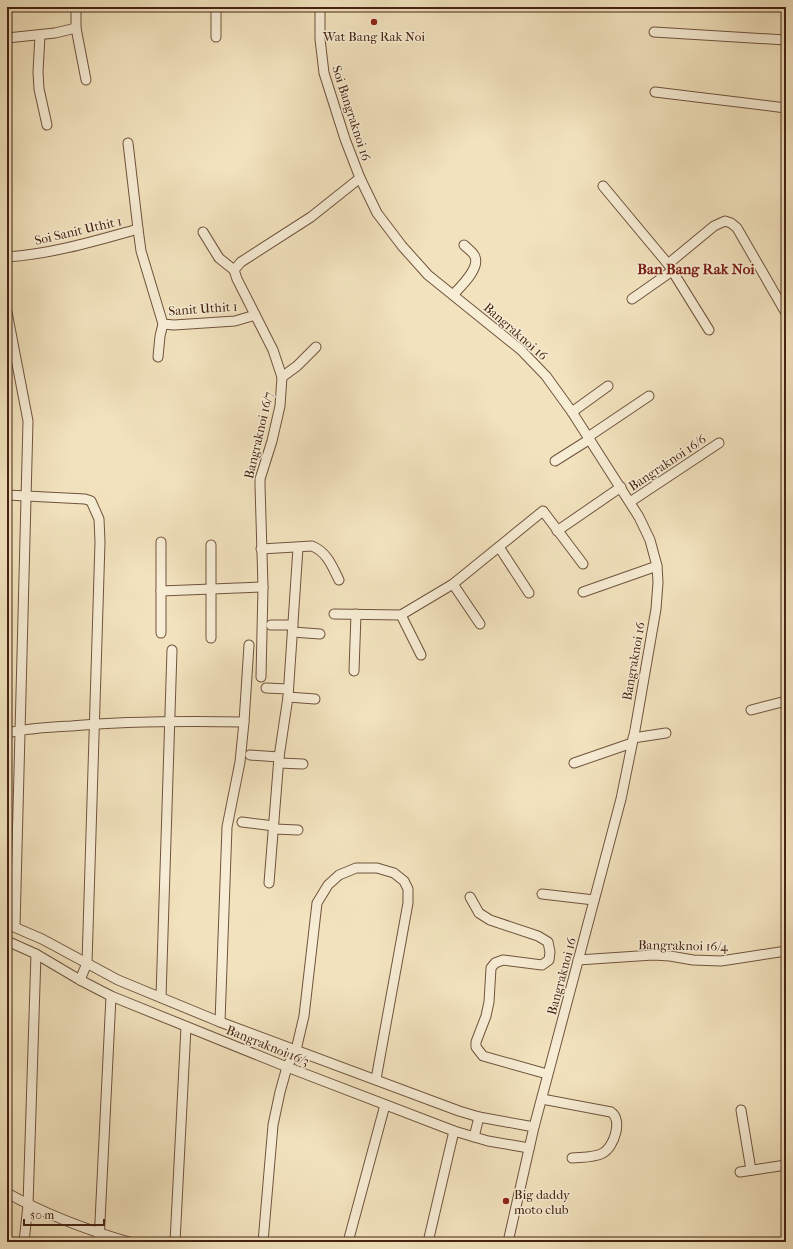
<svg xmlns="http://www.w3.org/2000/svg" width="793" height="1249" viewBox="0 0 793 1249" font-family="'IM FELL French Canon',serif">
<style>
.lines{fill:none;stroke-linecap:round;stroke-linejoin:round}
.street-casing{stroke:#70533d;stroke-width:11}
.street{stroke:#f7edd5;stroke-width:9}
.poi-dot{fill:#8f2418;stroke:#f7edd5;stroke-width:1.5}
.labels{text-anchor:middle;stroke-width:3;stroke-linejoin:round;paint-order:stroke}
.poi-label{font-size:13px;fill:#452312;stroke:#f7edd5}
.street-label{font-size:13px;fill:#452312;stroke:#f7edd5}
.quarter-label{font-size:15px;font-weight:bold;fill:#7a1f14;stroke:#f7edd5}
</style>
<rect width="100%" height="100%" fill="#f2e3be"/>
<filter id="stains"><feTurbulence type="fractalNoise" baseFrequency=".005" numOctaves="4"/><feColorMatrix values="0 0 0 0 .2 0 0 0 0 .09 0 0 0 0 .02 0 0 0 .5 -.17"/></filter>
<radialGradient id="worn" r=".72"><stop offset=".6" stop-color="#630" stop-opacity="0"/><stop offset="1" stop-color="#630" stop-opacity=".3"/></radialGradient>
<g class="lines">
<g class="street-casing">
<g id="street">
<path d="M76 7V28L86 80"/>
<path d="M216 7V37"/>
<path d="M320 7V39L324 73 345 139 360 178 377 213 402 246 428 275 521 350 546 376 572 412 639 517 650 540 657 566 658 582 656 609 635 730 621 799 534 1127 508 1242"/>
<path d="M654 32 786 40"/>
<path d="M40 35 38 72 39 89 47 125"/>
<path d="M7 38 55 33 76 28"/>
<path d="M655 92 786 108"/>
<path d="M128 143 138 229"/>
<path d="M603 186 668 264 709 330"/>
<path d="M203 232 219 258 234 270"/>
<path d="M7 257C52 254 95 241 138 229L141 251 163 324 174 325 235 321 255 315"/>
<path d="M668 264 714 226 725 221 731 223 737 228 786 313"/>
<path d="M453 295C460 287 480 269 475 257 474 253 468 249 464 245"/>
<path d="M632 299 672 271"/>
<path d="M7 312 28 421 15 927"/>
<path d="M158 357 160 336 163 324"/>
<path d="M282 377 297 366 316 347"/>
<path d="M572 412 608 386"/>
<path d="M588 437 649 396"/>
<path d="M555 461 590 439"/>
<path d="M7 495 85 499 91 501 99 519 100 542 87 963 80 980"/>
<path d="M630 502 719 443"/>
<path d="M557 531 621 487"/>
<path d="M161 542V633"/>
<path d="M499 547 529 593"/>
<path d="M261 549 312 546C327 552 332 566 339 580"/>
<path d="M453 584 480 624"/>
<path d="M161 591 263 587"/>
<path d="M583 592 657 566"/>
<path d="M334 614 401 615 453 584 543 511 583 564"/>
<path d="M401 615 421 655"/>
<path d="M271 625H293"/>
<path d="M293 632 320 634"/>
<path d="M211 638V545"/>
<path d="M354 671 356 614"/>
<path d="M261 677 263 587 260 485V479L272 441 280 406 282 377 273 350 237 279 234 270 241 262 311 217 360 178"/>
<path d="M266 688 288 689"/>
<path d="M288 697 315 699"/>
<path d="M751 710 786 701"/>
<path d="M7 733C28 728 49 727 71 726 128 721 186 721 244 722"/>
<path d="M633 738 666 733"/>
<path d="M250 755 279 757"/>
<path d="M279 763 303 764"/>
<path d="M574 763 632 743"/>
<path d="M242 822 274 826"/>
<path d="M274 829 298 830"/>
<path d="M269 883 279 757 288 697 298 548"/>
<path d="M542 894 594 900"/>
<path d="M470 897 479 913 490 920 538 936 548 942 550 952 549 960 542 965 503 960 495 963 491 968 489 1002 486 1016 476 1042V1047L483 1056 547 1074"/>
<path d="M7 924 42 939 118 980 220 1022 459 1111 479 1117 534 1127"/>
<path d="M7 941 36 954 80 980 111 996 287 1067 454 1131 488 1141 529 1148"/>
<path d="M578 960 653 955 670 956 693 960 721 961 786 951"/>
<path d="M161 997 172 650"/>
<path d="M220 1022 227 827 240 762 244 722 249 645"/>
<path d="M542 1099 611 1112C623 1120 614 1147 603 1153 594 1158 582 1157 572 1158"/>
<path d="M741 1110 751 1170"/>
<path d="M474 1137 479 1117"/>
<path d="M740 1172 786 1165"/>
<path d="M7 1193C45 1214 87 1230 129 1242"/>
<path d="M24 1242 28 1205 36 954"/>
<path d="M99 1242 111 996"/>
<path d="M175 1242 186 1027"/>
<path d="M263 1242 273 1125 280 1092 287 1067 296 1050 304 1016 317 903 328 885 339 875 356 868H377L394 873 404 881 408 889V903L376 1079"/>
<path d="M348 1242 385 1105"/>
<path d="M428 1242 454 1131"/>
</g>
</g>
<use href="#street" class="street"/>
</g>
<g class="poi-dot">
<circle cx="374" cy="22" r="4"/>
<circle cx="506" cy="1201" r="4"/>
</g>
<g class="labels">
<g class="poi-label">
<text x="374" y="41">Wat Bang Rak Noi</text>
<text x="514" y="1199" text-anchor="start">Big daddy<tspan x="514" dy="15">moto club</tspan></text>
</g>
<g class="street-label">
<text transform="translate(352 113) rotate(72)" y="5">Soi Bangraknoi 16</text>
<text transform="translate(78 230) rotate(-13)" y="5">Soi Sanit Uthit 1</text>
<text transform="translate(203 308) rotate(-4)" y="5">Sanit Uthit 1</text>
<text transform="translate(516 331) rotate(41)" y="5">Bangraknoi 16</text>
<text transform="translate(258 435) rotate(-77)" y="5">Bangraknoi 16/7</text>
<text transform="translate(667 462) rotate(-34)" y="5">Bangraknoi 16/6</text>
<text transform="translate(633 661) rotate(-80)" y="5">Bangraknoi 16</text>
<text transform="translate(683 945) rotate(1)" y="5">Bangraknoi 16/4</text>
<text transform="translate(561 976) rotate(-75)" y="5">Bangraknoi 16</text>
<text transform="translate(268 1045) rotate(22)" y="5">Bangraknoi 16/3</text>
</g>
<g class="quarter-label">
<text x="696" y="274">Ban Bang Rak Noi</text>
</g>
</g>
<rect width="793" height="1249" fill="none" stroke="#f2e3be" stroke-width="24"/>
<rect x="8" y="8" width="777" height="1233" fill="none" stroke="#452312" stroke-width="2"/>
<rect x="12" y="12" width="769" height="1225" fill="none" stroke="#452312"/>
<path d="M24 1219v6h80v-6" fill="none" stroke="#452312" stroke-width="2"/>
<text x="30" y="1219" font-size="12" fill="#452312" stroke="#f7edd5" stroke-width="3" paint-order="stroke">50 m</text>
<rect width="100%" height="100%" filter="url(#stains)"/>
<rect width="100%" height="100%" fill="url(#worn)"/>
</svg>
